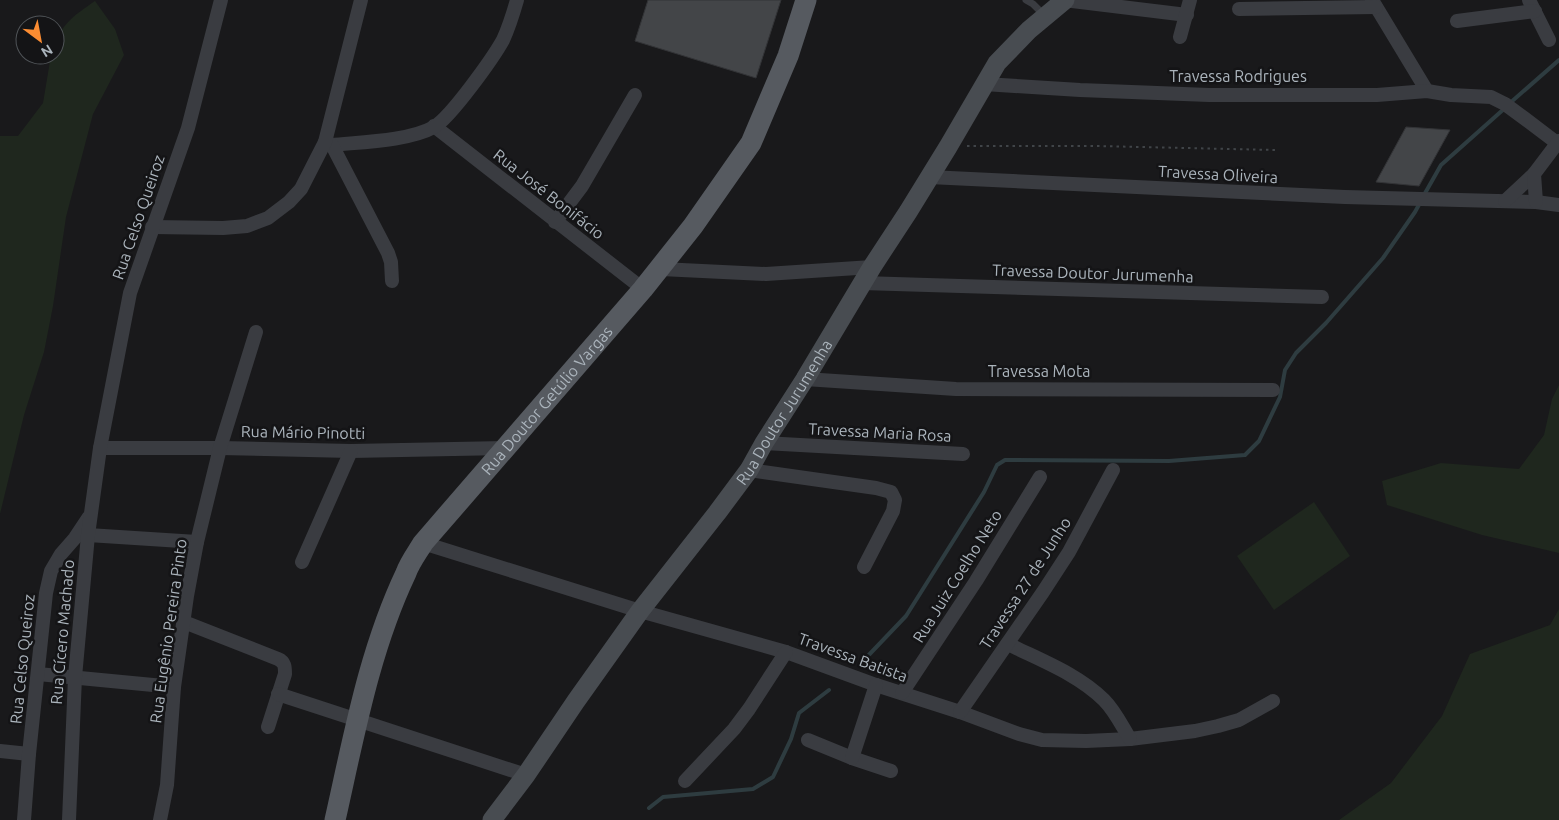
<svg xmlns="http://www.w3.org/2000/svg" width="1559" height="820" viewBox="0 0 1559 820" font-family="Ubuntu,sans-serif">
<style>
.green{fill:#1f271e}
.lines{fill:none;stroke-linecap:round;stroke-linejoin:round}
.stream{stroke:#2e3c40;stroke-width:4}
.building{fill:#434548;stroke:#333437}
.path{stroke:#404448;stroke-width:2;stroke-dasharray:2.5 4;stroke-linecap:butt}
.lane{stroke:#3a3c41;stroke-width:7}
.street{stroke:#3a3c41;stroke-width:14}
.secondary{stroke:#484c51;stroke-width:19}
.primary{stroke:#565a60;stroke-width:21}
.labels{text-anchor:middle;stroke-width:5;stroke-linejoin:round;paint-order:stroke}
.street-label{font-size:16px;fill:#abb4bc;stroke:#141416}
</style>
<rect width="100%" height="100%" fill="#19191b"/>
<g class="green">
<path d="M95 1 115 29 124 55 93 114 66 217 53 306 44 352 24 415 0 514V136H18L43 103 51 55H55C55 27 75 15 95 1Z"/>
<path d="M1559 385V553L1482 535 1387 505 1382 481 1441 463 1519 469 1544 435 1552 399Z"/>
<path d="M1314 502 1350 556 1274 610 1237 556Z"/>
<path d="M1559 609V820H1339L1391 783 1442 716 1470 654 1550 625Z"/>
</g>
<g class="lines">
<g class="stream">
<path d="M1510 103 1559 60"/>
<path d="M1424 195 1441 165 1505 108"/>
<path d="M864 660 906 616 984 492 997 465 1005 460 1169 461 1245 455 1259 441 1280 397 1285 370 1296 353 1326 323 1383 258 1415 212 1421 201"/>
<path d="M649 808 663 797 753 789 773 777 791 739 799 713 829 690"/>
</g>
</g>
<g class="building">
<path d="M648 0H781L756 78 635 41Z"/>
<path d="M1406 127 1450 130 1419 186 1376 182Z"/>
</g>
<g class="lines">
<path class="path" d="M967 146H1096L1275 150"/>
<path class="lane" d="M1026 0 1033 4 1045 16"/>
<g class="street">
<path d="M1064 0 1187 15"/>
<path d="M1372 0 1427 91"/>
<path d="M1529 0 1549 40"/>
<path d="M1239 9 1376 7"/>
<path d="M1457 21 1535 11"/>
<path d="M1180 37 1190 0"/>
<path d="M984 84 1080 90 1209 95H1377L1427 91 1451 95 1491 97 1505 104 1524 118 1557 143"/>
<path d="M434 126 643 289"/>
<path d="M325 142 332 145C361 142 409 141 434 127 451 117 493 58 503 40 509 27 513 14 517 0"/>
<path d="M332 145 388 253 391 262 392 281"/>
<path d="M929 177 1345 197 1536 202 1559 205"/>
<path d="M1505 201 1534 174"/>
<path d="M1536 202 1534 174 1559 141"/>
<path d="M555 222 582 186 635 95"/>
<path d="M152 227 223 228 247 226 268 218 289 202 301 189 325 142 361 0"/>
<path d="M661 269 766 274 872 267"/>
<path d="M862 283 1322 297"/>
<path d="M805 379 956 389 1273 390"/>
<path d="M764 443 963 454"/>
<path d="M100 448H220L351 451 505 448"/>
<path d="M749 470 876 488 891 492 895 500 893 511 864 567"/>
<path d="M88 535 197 542"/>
<path d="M423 543 640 611 786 652 876 685 960 712 1019 734 1042 740 1086 741 1130 739 1195 731 1218 726 1239 720 1273 701"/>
<path d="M302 562 351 451"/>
<path d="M184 622 278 659C285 662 285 667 285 674L268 727"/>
<path d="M1008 644C1040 660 1078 674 1104 700 1115 711 1122 726 1130 739"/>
<path d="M38 674 174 687"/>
<path d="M902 693 976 581 1040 477"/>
<path d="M278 694 526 775"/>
<path d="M960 712 1043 592 1069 552 1113 470"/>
<path d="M808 740 852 758 891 771"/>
<path d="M0 751 29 754"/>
<path d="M852 758 876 685"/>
<path d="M685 781 734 729 749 709 786 652"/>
<path d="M24 820 29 754 46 593 51 571 61 554 75 538 89 517"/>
<path d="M69 820 75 677 88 535 100 448 130 293 188 128 221 0"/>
<path d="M160 820 167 785 174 687 187 596 197 542 220 448 256 332"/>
</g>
<path class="secondary" id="s1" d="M492 820 526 775 576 701 640 611 717 513 749 470 764 443 805 379 872 267 908 212 948 147 997 63 1029 30 1065 0"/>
<path class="primary" id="s2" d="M335 820C354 736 369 651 406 573 410 562 417 553 423 543L643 289 693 226 751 143 788 56 806 0"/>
</g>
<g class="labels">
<g class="street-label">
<text x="1238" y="82">Travessa Rodrigues</text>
<text transform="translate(1218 174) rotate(3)" y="6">Travessa Oliveira</text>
<text transform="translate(549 194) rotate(38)" y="6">Rua José Bonifácio</text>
<text transform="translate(138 217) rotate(-71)" y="6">Rua Celso Queiroz</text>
<text transform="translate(1093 273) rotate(2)" y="6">Travessa Doutor Jurumenha</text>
<text x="1039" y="377">Travessa Mota</text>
<text dy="6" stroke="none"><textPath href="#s2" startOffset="481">Rua Doutor Getúlio Vargas</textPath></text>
<text dy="6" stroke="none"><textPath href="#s1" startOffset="502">Rua Doutor Jurumenha</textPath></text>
<text transform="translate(303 432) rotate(1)" y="6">Rua Mário Pinotti</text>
<text transform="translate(880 432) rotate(3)" y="6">Travessa Maria Rosa</text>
<text transform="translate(957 576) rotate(-58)" y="6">Rua Juiz Coelho Neto</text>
<text transform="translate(1025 583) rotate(-57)" y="6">Travessa 27 de Junho</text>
<text transform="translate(168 631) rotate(-82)" y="6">Rua Eugênio Pereira Pinto</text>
<text transform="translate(62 632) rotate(-85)" y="6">Rua Cícero Machado</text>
<text transform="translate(853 657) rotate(20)" y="6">Travessa Batista</text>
<text transform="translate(22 659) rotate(-84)" y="6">Rua Celso Queiroz</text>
</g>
</g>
<g transform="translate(40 40) rotate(148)"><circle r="24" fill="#141416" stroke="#505458"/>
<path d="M0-4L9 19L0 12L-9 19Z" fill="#fb8c32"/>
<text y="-8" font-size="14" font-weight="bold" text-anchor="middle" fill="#abb4bc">N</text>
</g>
</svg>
